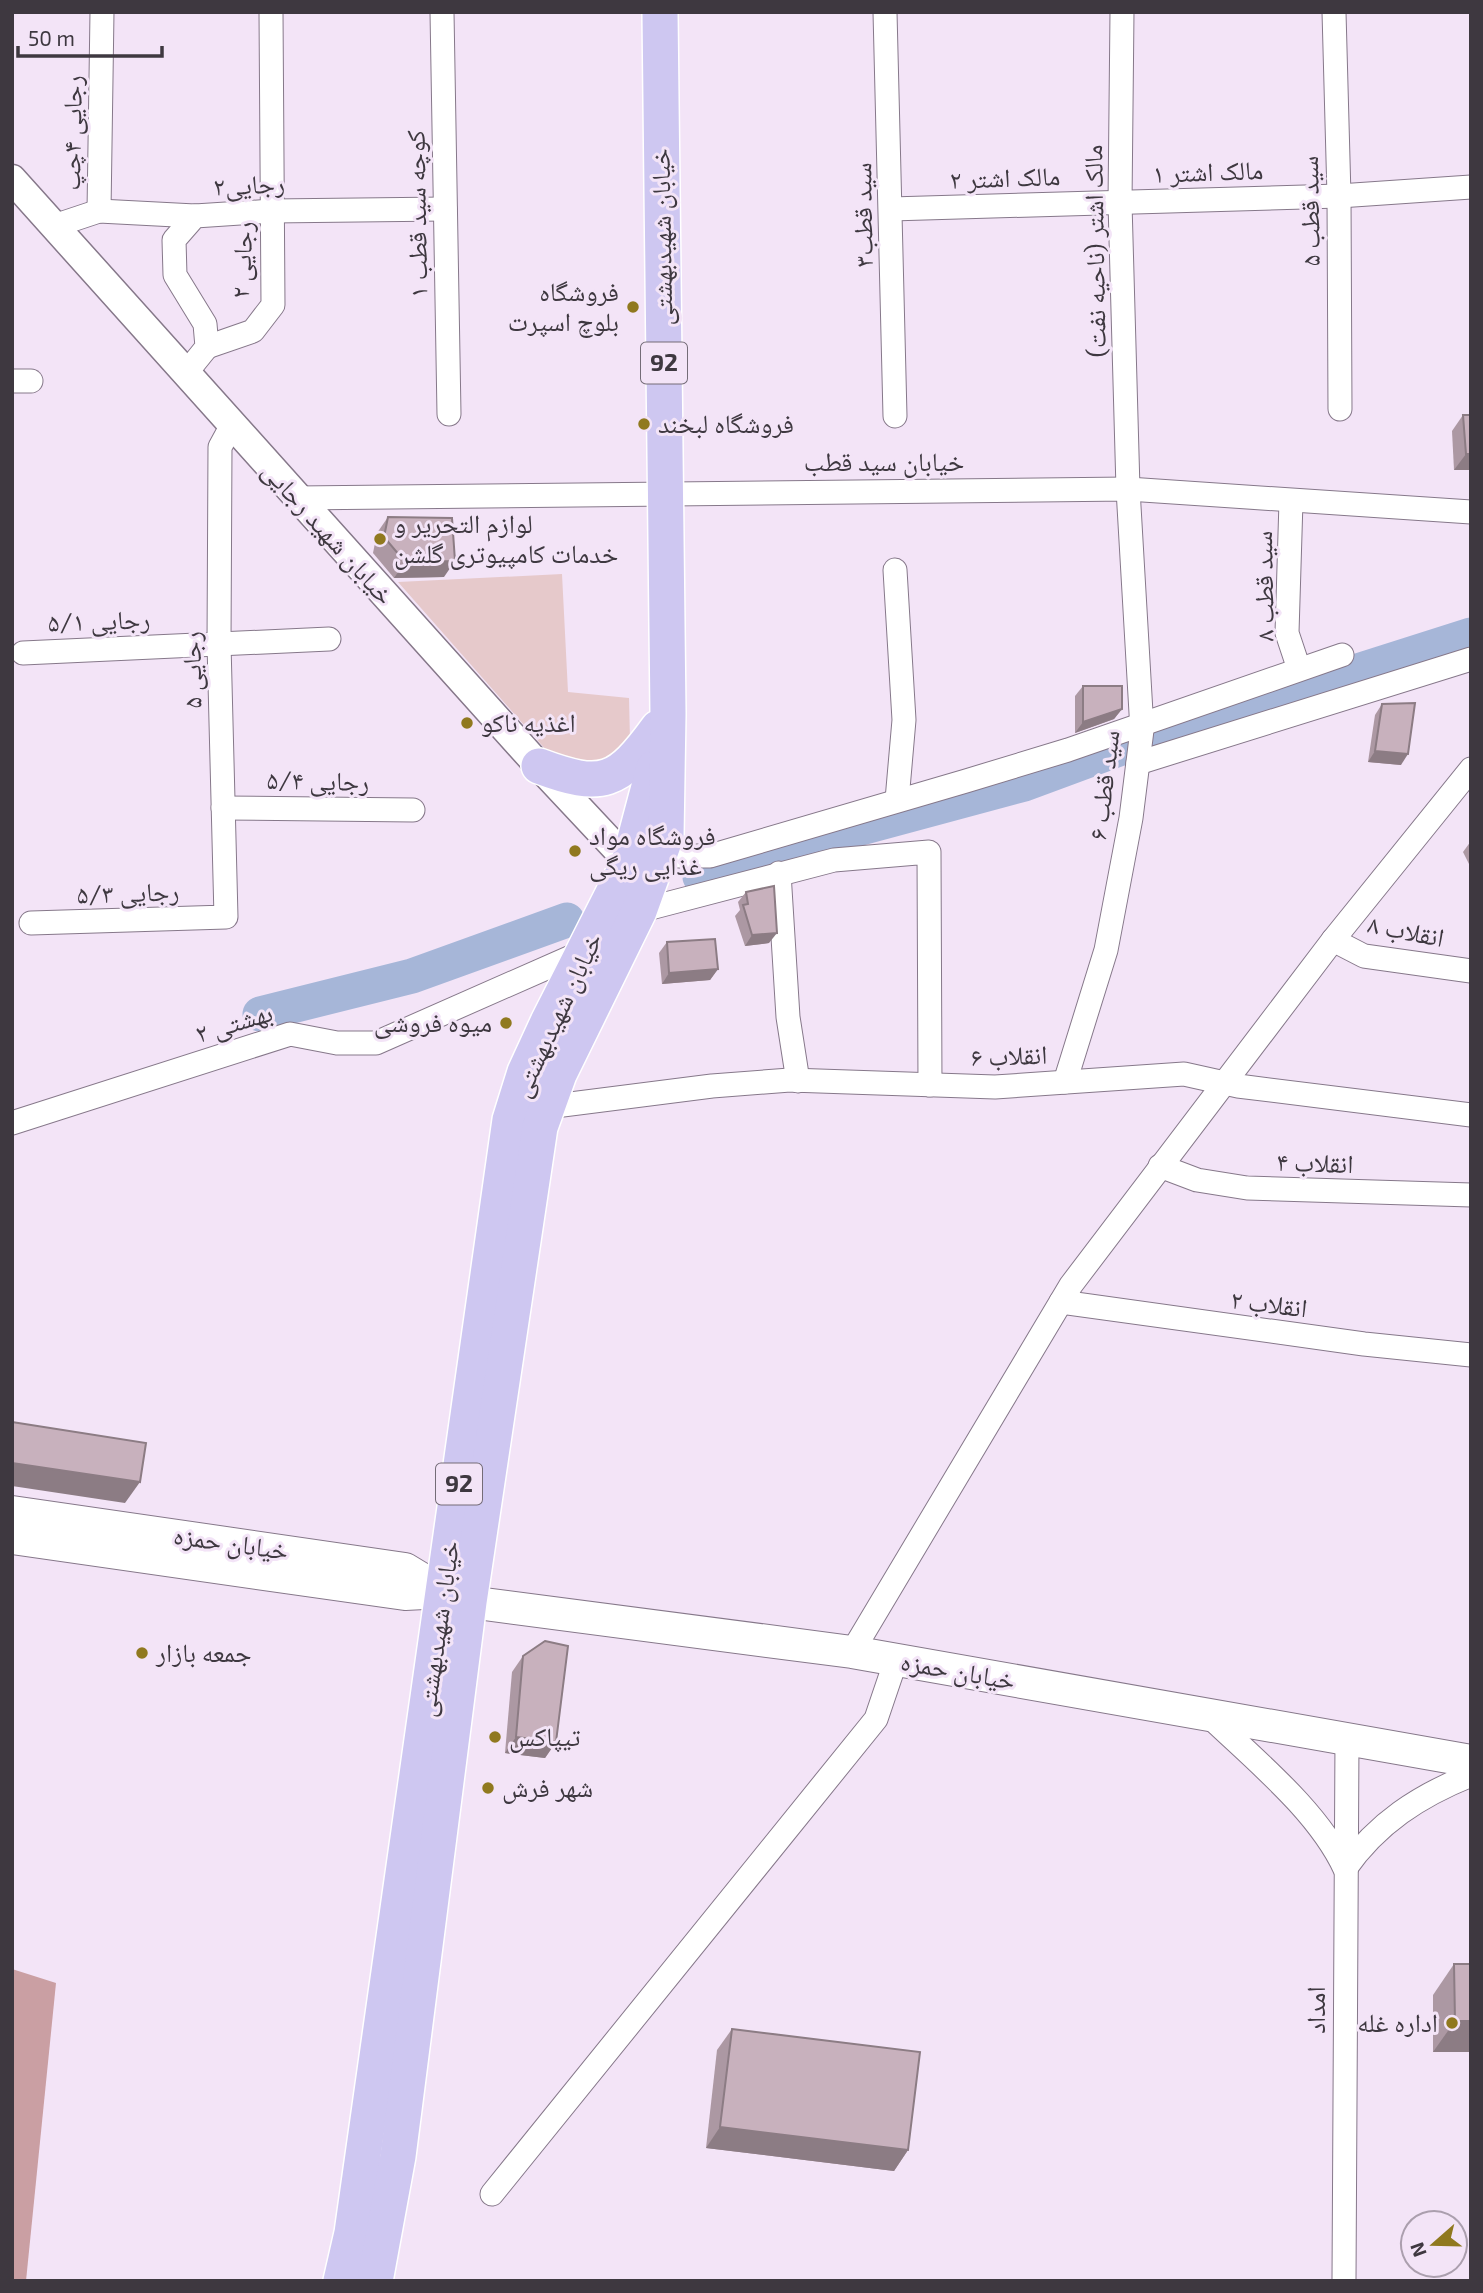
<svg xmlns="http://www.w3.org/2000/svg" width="1483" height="2293" viewBox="0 0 1483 2293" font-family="'Exo 2','Noto Naskh Arabic',sans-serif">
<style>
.green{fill:#e6c9cb}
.forest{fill:#ca9fa3}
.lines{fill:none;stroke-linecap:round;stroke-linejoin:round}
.river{stroke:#a6b6d8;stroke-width:35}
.minor-casing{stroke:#86788a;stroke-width:25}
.tertiary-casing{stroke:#86788a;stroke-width:31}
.secondary-casing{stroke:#86788a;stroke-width:34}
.primary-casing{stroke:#fff;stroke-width:38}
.minor{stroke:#fff;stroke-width:23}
.tertiary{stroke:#fff;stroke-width:28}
.secondary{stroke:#fff;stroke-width:32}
.primary{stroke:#cec7f1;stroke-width:35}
.wall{fill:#ac98a3}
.shaded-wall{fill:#8c7c84}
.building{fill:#c8b1bd;stroke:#8c7c84;stroke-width:2}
.poi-dot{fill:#90791f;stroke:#f3e4f7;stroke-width:2.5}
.labels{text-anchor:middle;stroke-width:6;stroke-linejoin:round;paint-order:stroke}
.shield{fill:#f3e4f7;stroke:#746c77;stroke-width:2}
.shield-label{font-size:24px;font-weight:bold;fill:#3e3840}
.street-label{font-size:26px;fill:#3e3840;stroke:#f3e4f7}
.poi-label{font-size:26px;fill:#3e3840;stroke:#f3e4f7;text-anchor:start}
</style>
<rect width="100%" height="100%" fill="#f3e4f7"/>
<path class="green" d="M562 574 568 692 629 698 630 740 609 763 554 759 398 582Z"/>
<path class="forest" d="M12 1969 56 1983 26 2281H12Z"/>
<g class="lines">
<g class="river">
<path d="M1156 735 1471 635"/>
<path d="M700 877 816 840 1024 784 1124 747"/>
<path d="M260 1014 412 976 567 920"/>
</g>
<g class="minor-casing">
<g id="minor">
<path d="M442 12 449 414"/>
<path d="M885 12 895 416"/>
<path d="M1334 12 1339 196 1340 409"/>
<path d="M891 209 1339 196 1471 187"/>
<path d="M99 211 102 12"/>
<path d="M54 226 99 211 195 216"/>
<path d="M207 347 253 331 273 305 271 12"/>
<path d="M186 373 207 347 205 324 175 275 174 240 195 216 272 211 445 209"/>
<path d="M12 381H31"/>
<path d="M297 498 1128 489 1471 512"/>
<path d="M1291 501 1287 633 1299 669"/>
<path d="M895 570 904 720 897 800"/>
<path d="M23 653 329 639"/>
<path d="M1138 763 1471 659"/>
<path d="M223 808 413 810"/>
<path d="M660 856H710L966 781 1068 750 1342 655"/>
<path d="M779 873 788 1017 798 1081"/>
<path d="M639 911 834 860 929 852 930 1085"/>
<path d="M31 923 226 917 219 644 220 447 232 425"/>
<path d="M1333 940 1364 956 1471 971"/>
<path d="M1065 1082 1106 950 1131 818 1142 730 1128 489 1120 203 1122 12"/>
<path d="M547 1107 712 1086 790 1080 995 1087 1184 1074 1238 1086 1471 1115"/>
<path d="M12 1123 290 1034 337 1043H376L587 950"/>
<path d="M1160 1166 1197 1180 1247 1188 1471 1195"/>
<path d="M1061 1302 1364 1344 1471 1355"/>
<path d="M852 1652 1071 1285 1333 940 1471 769"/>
<path d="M1210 1717C1256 1761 1319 1812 1345 1869 1377 1823 1419 1796 1471 1775"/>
<path d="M492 2194 876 1719 896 1660"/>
<path d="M1344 2281 1347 1740"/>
</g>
</g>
<g class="tertiary-casing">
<path id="tertiary" d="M12 179 539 766 629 862 645 871"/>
</g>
<g class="secondary-casing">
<g id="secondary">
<path d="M12 1512 405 1569 443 1592 469 1602 852 1652 1471 1761"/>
<path d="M12 1538 405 1594 443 1592"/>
</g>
</g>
<g class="primary-casing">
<g id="primary">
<path d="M539 766C603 790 618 783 658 728"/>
<path d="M341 2281 352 2233 510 1120 525 1072 548 1022 629 862 654 768"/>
<path d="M375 2281 398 2156 469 1602 540 1127 559 1074 639 911 666 836 668 714 660 12"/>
</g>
</g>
<use href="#minor" class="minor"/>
<use href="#tertiary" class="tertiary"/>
<use href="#secondary" class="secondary"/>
<use href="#primary" class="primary"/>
</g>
<g class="wall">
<path d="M1463 415 1471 470H1454L1452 431Z"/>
<path d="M388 517 444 577 394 578 373 553 377 533Z"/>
<path d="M1083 686 1122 709 1114 719 1075 733V696Z"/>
<path d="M1382 704 1401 765 1368 762 1375 715Z"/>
<path d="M1471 841V868L1463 852Z"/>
<path d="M746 892 769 943 745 946 735 916 740 910 738 902Z"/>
<path d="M667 942 718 969 710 980 662 984 659 953Z"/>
<path d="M523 1656 556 1742 545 1758 505 1753 512 1672Z"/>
<path d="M1454 1964H1471V2052H1433V1995Z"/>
<path d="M732 2029 908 2150 894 2171 706 2148 717 2050Z"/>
</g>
<g class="shaded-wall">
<path d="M1466 454H1471V470H1454Z"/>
<path d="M455 561 444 577 394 578 405 562Z"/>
<path d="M1122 709 1114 719 1075 733 1083 722Z"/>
<path d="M1375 751 1408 754 1401 765 1368 762Z"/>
<path d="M777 933 769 943 745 946 752 935Z"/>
<path d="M718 969 710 980 662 984 669 973Z"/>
<path d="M12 1463 140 1482 125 1503 12 1486Z"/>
<path d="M516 1737 556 1742 545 1758 505 1753Z"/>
<path d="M1455 2021H1471V2052H1433Z"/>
<path d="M720 2127 908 2150 894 2171 706 2148Z"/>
</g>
<g class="building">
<path d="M1463 415H1471V454H1466Z"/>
<path d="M388 517 452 518 455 561 405 562 384 537Z"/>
<path d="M1083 686H1122V709L1083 722Z"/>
<path d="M1415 703 1408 754 1375 751 1382 704Z"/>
<path d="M774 886 777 933 752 935 743 905 748 904 746 892Z"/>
<path d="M715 939 718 969 669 973 667 942Z"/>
<path d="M12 1422 146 1443 140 1482 12 1463Z"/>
<path d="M545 1641 568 1646 556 1742 516 1737 523 1656Z"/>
<path d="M1454 1964H1471V2021H1455Z"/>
<path d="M732 2029 920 2052 908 2150 720 2127Z"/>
</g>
<g class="poi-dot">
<circle cx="633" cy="307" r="7"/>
<circle cx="644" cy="424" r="7"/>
<circle cx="380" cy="539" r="7"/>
<circle cx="467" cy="723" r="7"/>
<circle cx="575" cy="851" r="7"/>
<circle cx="506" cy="1023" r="7"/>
<circle cx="142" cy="1653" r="7"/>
<circle cx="495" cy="1737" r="7"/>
<circle cx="488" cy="1788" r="7"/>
<circle cx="1452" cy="2023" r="7"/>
</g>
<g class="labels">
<g class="shield">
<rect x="641" y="342.5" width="46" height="41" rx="5"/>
<rect x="436" y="1463.5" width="46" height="41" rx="5"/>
</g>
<g class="shield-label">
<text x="664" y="371">92</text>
<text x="459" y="1492">92</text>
</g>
<g class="street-label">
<text transform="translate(72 133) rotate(-89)" y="9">رجایی ۴چپ</text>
<text transform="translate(1208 172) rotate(-2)" y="9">مالک اشتر ۱</text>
<text transform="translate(1005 178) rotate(-2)" y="9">مالک اشتر ۲</text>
<text transform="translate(249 185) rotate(-3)" y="9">رجایی۲</text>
<text transform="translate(1310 211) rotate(-91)" y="9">سید قطب ۵</text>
<text transform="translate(417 214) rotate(-91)" y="9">کوچه سید قطب ۱</text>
<text transform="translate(863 215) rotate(-91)" y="9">سید قطب۳</text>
<text transform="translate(662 237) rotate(-91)" y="9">خیابان شهیدبهشتی</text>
<text transform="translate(1095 251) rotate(-91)" y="9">مالک اشتر (ناحیه نفت)</text>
<text transform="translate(242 260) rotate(-87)" y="9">رجایی ۲</text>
<text x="884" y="471">خیابان سید قطب</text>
<text transform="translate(328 533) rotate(48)" y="9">خیابان شهید رجایی</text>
<text transform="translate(1264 586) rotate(-91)" y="9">سید قطب ۸</text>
<text transform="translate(99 621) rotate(-2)" y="9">رجایی ۵/۱</text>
<text transform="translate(192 670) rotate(-91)" y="9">رجایی ۵</text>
<text transform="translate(318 781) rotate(1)" y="9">رجایی ۵/۴</text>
<text transform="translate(1104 785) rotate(-83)" y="9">سید قطب ۶</text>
<text transform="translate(128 893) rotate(-2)" y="9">رجایی ۵/۳</text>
<text transform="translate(1406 931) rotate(11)" y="9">انقلاب ۸</text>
<text transform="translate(557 1015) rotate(-65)" y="9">خیابان شهیدبهشتی</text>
<text transform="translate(234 1023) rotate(-17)" y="9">بهشتی ۲</text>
<text transform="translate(1009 1056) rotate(-2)" y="9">انقلاب ۶</text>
<text transform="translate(1315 1163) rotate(2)" y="9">انقلاب ۴</text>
<text transform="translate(1269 1304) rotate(7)" y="9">انقلاب ۲</text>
<text transform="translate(231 1543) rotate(8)" y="9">خیابان حمزه</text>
<text transform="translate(438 1629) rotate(-82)" y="9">خیابان شهیدبهشتی</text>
<text transform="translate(958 1671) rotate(10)" y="9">خیابان حمزه</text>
<text transform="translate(1316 2010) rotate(-90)" y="9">امداد</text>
</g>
<g class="poi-label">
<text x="619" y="301" text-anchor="end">فروشگاه<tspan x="619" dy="30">بلوچ اسپرت</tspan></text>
<text x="658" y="433">فروشگاه لبخند</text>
<text x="394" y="533">لوازم التحریر و<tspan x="394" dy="30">خدمات کامپیوتری گلشن</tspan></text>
<text x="481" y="732">اغذیه ناکو</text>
<text x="589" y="845">فروشگاه مواد<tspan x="589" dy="30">غذایی ریگی</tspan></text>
<text x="492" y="1032" text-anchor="end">میوه فروشی</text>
<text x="156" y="1662">جمعه بازار</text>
<text x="509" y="1746">تیپاکس</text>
<text x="502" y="1797">شهر فرش</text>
<text x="1438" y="2032" text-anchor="end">اداره غله</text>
</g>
</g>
<rect width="1483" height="2293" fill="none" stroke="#3e3840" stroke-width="28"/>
<g transform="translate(1434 2244) rotate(250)"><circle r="33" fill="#f3e4f7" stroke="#ab9fae" stroke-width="2"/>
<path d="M0-5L12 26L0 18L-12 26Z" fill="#90791f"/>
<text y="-10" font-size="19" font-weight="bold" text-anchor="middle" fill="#3e3840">N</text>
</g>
<path d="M18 46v10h144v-10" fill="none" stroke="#3e3840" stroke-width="3.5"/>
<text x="28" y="46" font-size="21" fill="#3e3840" stroke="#f3e4f7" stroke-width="5" paint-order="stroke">50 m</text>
</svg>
